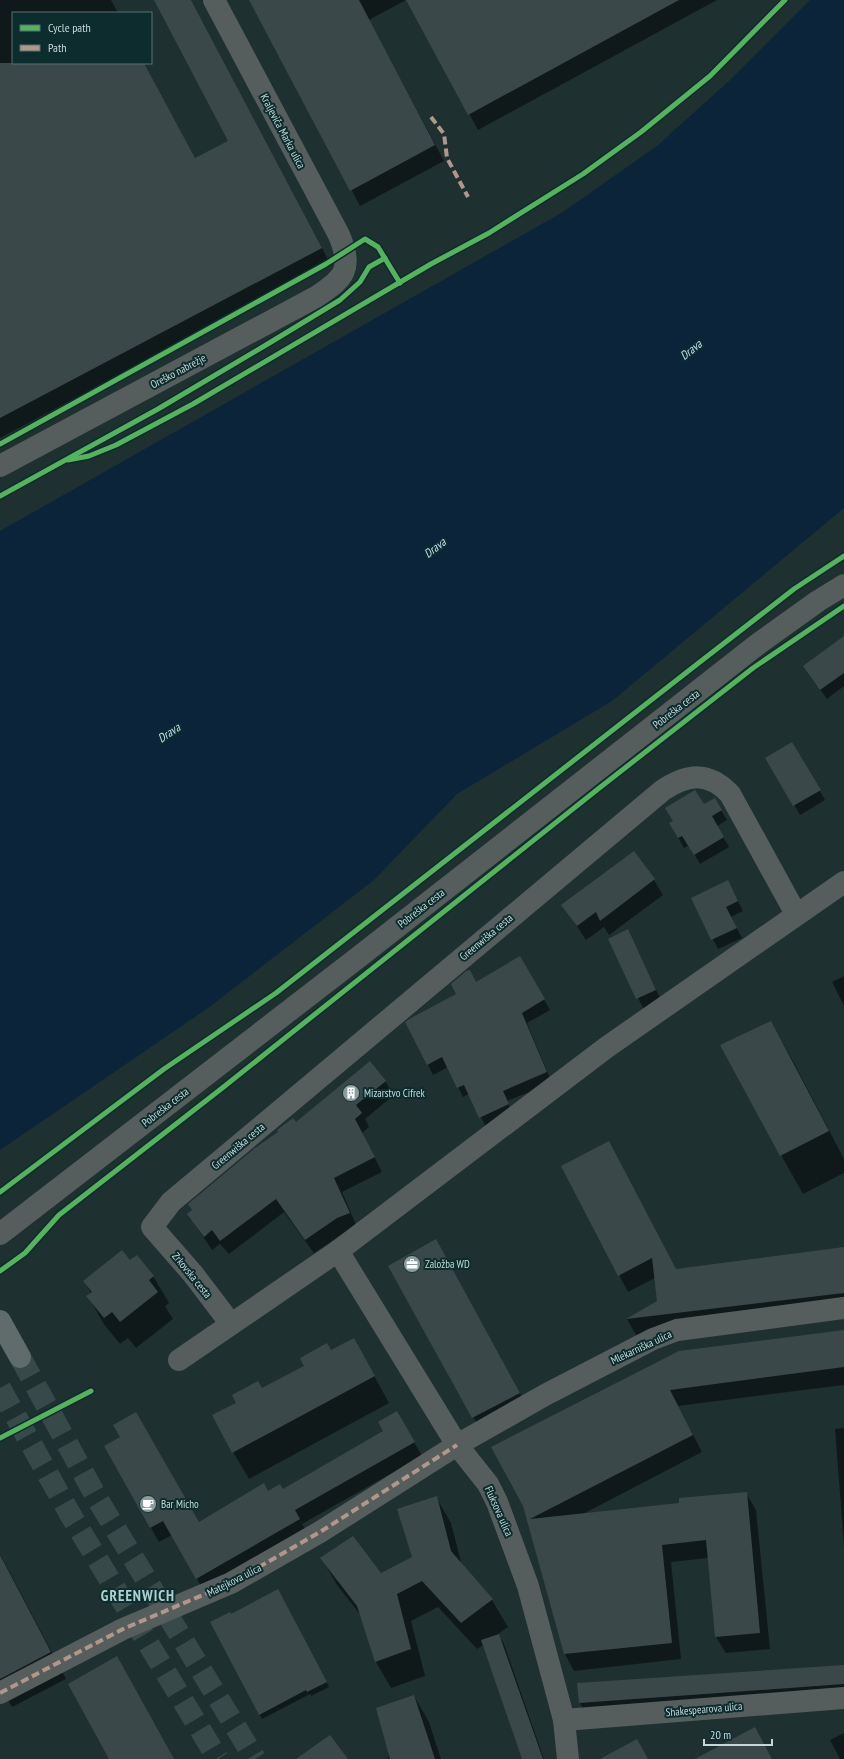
<svg xmlns="http://www.w3.org/2000/svg" width="844" height="1759" viewBox="0 0 844 1759" font-family="'PT Sans Narrow',sans-serif">
<style>
.water{fill:#0b243a}
.shadow{fill:#0007}
.building{fill:#3b484a}
.lines{fill:none;stroke-linecap:round;stroke-linejoin:round}
.highway-tunnel{stroke:#38494a;stroke-width:22;stroke-dasharray:22 11;stroke-linecap:butt}
.minor{stroke:#565e5d;stroke-width:22}
.highway{stroke:#606c6b;stroke-width:22}
.quiet{stroke:#b2968c;stroke-width:4;stroke-dasharray:8 4;stroke-linecap:butt}
.cycleway-casing{stroke:#0d2c2e;stroke-width:8}
.cycleway{stroke:#56b35d;stroke-width:5}
.labels{text-anchor:middle;stroke-width:4;stroke-linejoin:round;paint-order:stroke}
.street-label{font-size:11px;fill:#c6d7d8;stroke:#0d2c2e}
.poi-label{font-size:11px;fill:#c6d7d8;stroke:#0d2c2e;text-anchor:start}
.water-label{font-size:12px;font-style:italic;fill:#c2dffd;stroke:#0d2c2e}
.district-label{font-size:15px;font-weight:bold;letter-spacing:1px;fill:#aed0d2;stroke:#0d2c2e}
</style>
<rect width="100%" height="100%" fill="#1f3031"/>
<path class="water" d="M810 0H844V508L612 701 457 794 374 880 208 1008 0 1150V531L563 212 657 146 730 80Z"/>
<g class="shadow">
<path d="M0 0H111L118 13H13V63H144L195 159 229 141 155 0H191L330 263 0 438Z"/>
<path d="M250 0H406L369 20 444 161 360 206Z"/>
<path d="M407 0H717L478 130Z"/>
<path d="M844 638V686L827 699 804 667Z"/>
<path d="M792 743 825 800 800 815 767 758Z"/>
<path d="M714 799 727 820 717 826 729 847 700 864 689 845 684 848 670 824Z"/>
<path d="M634 852 654 880 663 895 609 935 604 927 586 940 563 905Z"/>
<path d="M733 891 743 911 731 917 742 938 718 949 692 899Z"/>
<path d="M628 931 661 1000 643 1008 610 940Z"/>
<path d="M520 958 550 1010 527 1023 552 1083 507 1101 513 1114 486 1127 469 1094 463 1097 448 1067 433 1075 407 1022Z"/>
<path d="M844 976V1006L832 982Z"/>
<path d="M771 1022 793 1061 844 1159V1173L803 1194 781 1155Z"/>
<path d="M385 1081 394 1095 365 1119 369 1127 362 1133 382 1172 342 1192 357 1227 345 1232 314 1253 284 1212 229 1254 220 1244 212 1250 188 1214 295 1123Z"/>
<path d="M609 1142 676 1270 844 1248V1311L636 1335 627 1319 658 1301 655 1278 628 1292 619 1275Z"/>
<path d="M447 1261 531 1413 485 1438 389 1266Z"/>
<path d="M130 1262 153 1276 169 1303 165 1306 173 1319 136 1348 128 1338 120 1344 103 1323 88 1296 91 1293 85 1282Z"/>
<path d="M844 1331V1385L678 1406 702 1452 581 1515 680 1504 746 1493 756 1510 770 1649 726 1653 716 1637 708 1558 671 1562 681 1659 574 1671 565 1654 524 1505 492 1447Z"/>
<path d="M354 1339 389 1403 249 1479 233 1452 262 1390Z"/>
<path d="M397 1412 422 1456 302 1524 308 1534 205 1593 172 1535 159 1542 105 1447 198 1523 268 1492 283 1490 385 1432Z"/>
<path d="M844 1428V1546L835 1429Z"/>
<path d="M436 1497 451 1523 462 1566 492 1600 508 1627 498 1634 504 1644 544 1759H523L483 1645 477 1649 438 1607 411 1621 425 1676 391 1688 376 1662 362 1617 337 1585 322 1559 380 1575 413 1557Z"/>
<path d="M0 1554 66 1679 12 1707 0 1686Z"/>
<path d="M278 1590 329 1687 311 1696 310 1694 262 1719 211 1622 230 1615Z"/>
<path d="M844 1666V1698L587 1716 580 1703Z"/>
<path d="M414 1696 429 1722 441 1759H386L391 1756Z"/>
<path d="M844 1733V1759H840L830 1740Z"/>
</g>
<g class="building">
<path d="M154 0H191L322 248 0 418V63H144L195 158 228 141Z"/>
<path d="M249 0H359L435 145 350 191Z"/>
<path d="M406 0H679L468 115Z"/>
<path d="M844 636V673L820 690 803 666Z"/>
<path d="M792 742 821 790 793 806 765 758Z"/>
<path d="M695 790 704 804 715 798 722 810 712 816 724 837 694 855 682 836 678 838 669 823 673 821 665 808Z"/>
<path d="M634 851 655 879 600 921 596 912 577 926 561 905Z"/>
<path d="M728 880 738 901 726 907 737 928 711 940 691 898Z"/>
<path d="M628 929 656 990 636 999 608 939Z"/>
<path d="M520 956 545 999 522 1013 547 1072 503 1091 509 1104 479 1118 464 1085 457 1088 442 1057 427 1065 405 1022 411 1018 456 994 451 984 466 971 470 970 476 982Z"/>
<path d="M771 1021 829 1131 780 1156 720 1045Z"/>
<path d="M370 1061 386 1081 356 1105 362 1113 355 1119 375 1157 334 1178 350 1213 337 1218 305 1240 276 1199 220 1241 212 1230 204 1237 187 1214 192 1210 188 1204 255 1148 278 1132 277 1130 293 1118 296 1122Z"/>
<path d="M609 1141 676 1269 844 1247V1293L626 1319 657 1301 652 1258 618 1276 561 1166Z"/>
<path d="M436 1239 520 1393 472 1418 388 1266Z"/>
<path d="M122 1250 130 1260 137 1255 154 1276 149 1280 158 1292 120 1322 112 1312 104 1318 86 1296 92 1292 83 1281Z"/>
<path d="M844 1330V1367L670 1390 693 1435 530 1519 679 1503V1498L747 1492 760 1633 715 1637 706 1540 662 1545 672 1643 564 1654 523 1506 491 1447 679 1351Z"/>
<path d="M354 1338 375 1376 232 1453 212 1415 236 1403 232 1395 258 1381 262 1388 304 1366 300 1358 327 1343 331 1350Z"/>
<path d="M397 1411 415 1442 295 1510 300 1519 196 1579 163 1521 150 1528 104 1446 120 1437 113 1425 136 1412 199 1522 264 1483 268 1491 280 1484 283 1489 383 1431 378 1422Z"/>
<path d="M437 1496 451 1551 493 1599 461 1623 422 1581 397 1594 411 1649 375 1662 357 1606 320 1558 353 1536 381 1573 412 1557 397 1509Z"/>
<path d="M0 1555 51 1652 0 1679Z"/>
<path d="M278 1589 327 1682 307 1692 306 1690 259 1715 210 1622 230 1612 231 1614Z"/>
<path d="M499 1634 543 1759H522L481 1640Z"/>
<path d="M117 1656 174 1759H109L68 1684Z"/>
<path d="M844 1665V1684L579 1703 577 1683Z"/>
<path d="M414 1695 435 1759H390L376 1708Z"/>
<path d="M755 1727 772 1759H695Z"/>
<path d="M330 1735 348 1759H296Z"/>
<path d="M637 1739 648 1759H600Z"/>
</g>
<g class="lines">
<g class="highway-tunnel">
<path d="M20 1357 98 1500 255 1759"/>
<path d="M0 1388 70 1514 218 1759"/>
</g>
<g class="minor">
<path d="M0 466 316 297C345 278 353 269 339 235L214 0"/>
<path d="M0 1234 360 956 758 644 818 601 844 585"/>
<path d="M338 1251 457 1445 488 1484 497 1502 528 1586 564 1720 568 1759"/>
<path d="M231 1324 193 1274 152 1227 171 1202 663 790C688 774 708 771 730 794L796 914"/>
<path d="M179 1360 338 1251 607 1047 844 882"/>
<path d="M0 1693 123 1629 231 1583 320 1532 457 1445 545 1395 653 1339 677 1330 844 1308"/>
<path d="M564 1720 844 1698"/>
</g>
<path class="highway" d="M0 1321 20 1357"/>
<g class="quiet">
<path d="M431 117 444 134 447 158 468 197"/>
<path d="M0 1693 123 1629 231 1583 320 1532 457 1445"/>
</g>
<g class="cycleway-casing">
<g id="cycleway">
<path d="M0 444 259 301 326 264 365 239 378 247 400 283"/>
<path d="M68 460 89 456 116 445 193 404 431 264 489 233 583 174 641 132 710 76 785 0"/>
<path d="M0 496 158 409 271 342 340 300 360 282 369 267 385 258"/>
<path d="M0 1192 164 1069 276 993 696 665 794 589 844 556"/>
<path d="M0 1271 25 1253 59 1215 221 1089 598 789 753 668 844 606"/>
<path d="M0 1438 91 1391"/>
</g>
</g>
<use href="#cycleway" class="cycleway"/>
</g>
<defs>
<g id="building-disc" transform="scale(0.9)"><circle r="9.5" fill="#8c9d9e" stroke="#0d2c2e"/><path d="M-4-6H4V6H1V3H-1V6H-4ZM-2.5-4.3h1.7v1.8h-1.7ZM.8-4.3h1.7v1.8H.8ZM-2.5-1h1.7V.8h-1.7ZM.8-1h1.7V.8H.8Z" fill="#fff"/></g>
<g id="office-disc" transform="scale(0.9)"><circle r="9.5" fill="#8c9d9e" stroke="#0d2c2e"/><path d="M-6-3h4V-5.5h4V-3h4V5H-6ZM-1-4.5V-3h2v-1.5ZM-6 0V1H6V0Z" fill="#fff"/></g>
<g id="cafe-disc" transform="scale(0.9)"><circle r="9.5" fill="#8c9d9e" stroke="#0d2c2e"/><path d="M-5.5-4.5H6V0H3Q3 3.5 0 3.5H-2.5Q-5.5 3.5-5.5 0ZM3-3.2v2h1.7v-2ZM-6 4.5H4V6H-6Z" fill="#fff"/></g>
</defs>
<g fill-rule="evenodd">
<use href="#building-disc" x="351" y="1093"/>
<use href="#office-disc" x="412" y="1264"/>
<use href="#cafe-disc" x="148" y="1504"/>
</g>
<g class="labels">
<g class="street-label">
<text transform="translate(283 131) rotate(62)" y="4">Kraljeviča Marka ulica</text>
<text transform="translate(178 371) rotate(-28)" y="4">Oreško nabrežje</text>
<text transform="translate(676 709) rotate(-38)" y="4">Pobreška cesta</text>
<text transform="translate(421 908) rotate(-38)" y="4">Pobreška cesta</text>
<text transform="translate(486 937) rotate(-40)" y="4">Greenwiška cesta</text>
<text transform="translate(165 1107) rotate(-38)" y="4">Pobreška cesta</text>
<text transform="translate(238 1146) rotate(-40)" y="4">Greenwiška cesta</text>
<text transform="translate(192 1275) rotate(51)" y="4">Zrkovska cesta</text>
<text transform="translate(641 1347) rotate(-25)" y="4">Mlekarniška ulica</text>
<text transform="translate(499 1511) rotate(66)" y="4">Fluksova ulica</text>
<text transform="translate(234 1580) rotate(-27)" y="4">Matejkova ulica</text>
<text transform="translate(704 1709) rotate(-5)" y="4">Shakespearova ulica</text>
</g>
<g class="poi-label">
<text x="364" y="1097">Mizarstvo Cifrek</text>
<text x="425" y="1268">Založba WD</text>
<text x="161" y="1508">Bar Micho</text>
</g>
<g class="water-label">
<text transform="translate(691 350) rotate(-39)" y="4">Drava</text>
<text transform="translate(435 548) rotate(-38)" y="4">Drava</text>
<text transform="translate(169 733) rotate(-34)" y="4">Drava</text>
</g>
<g class="district-label">
<text x="138" y="1601">GREENWICH</text>
</g>
</g>
<rect x="12" y="12" width="140" height="52" fill="#0d2c2e" stroke="#577072"/>
<rect x="20" y="25" width="20" height="6" fill="#56b35d" stroke="#577072"/>
<text x="48" y="32" font-size="12" fill="#c6d7d8">Cycle path</text>
<rect x="20" y="45" width="20" height="6" fill="#b2968c" stroke="#577072"/>
<text x="48" y="52" font-size="12" fill="#c6d7d8">Path</text>
<path d="M704 1739v6h68v-6" fill="none" stroke="#c6d7d8" stroke-width="2"/>
<text x="710" y="1739" font-size="12" fill="#c6d7d8" stroke="#0d2c2e" stroke-width="3" paint-order="stroke">20 m</text>
</svg>
